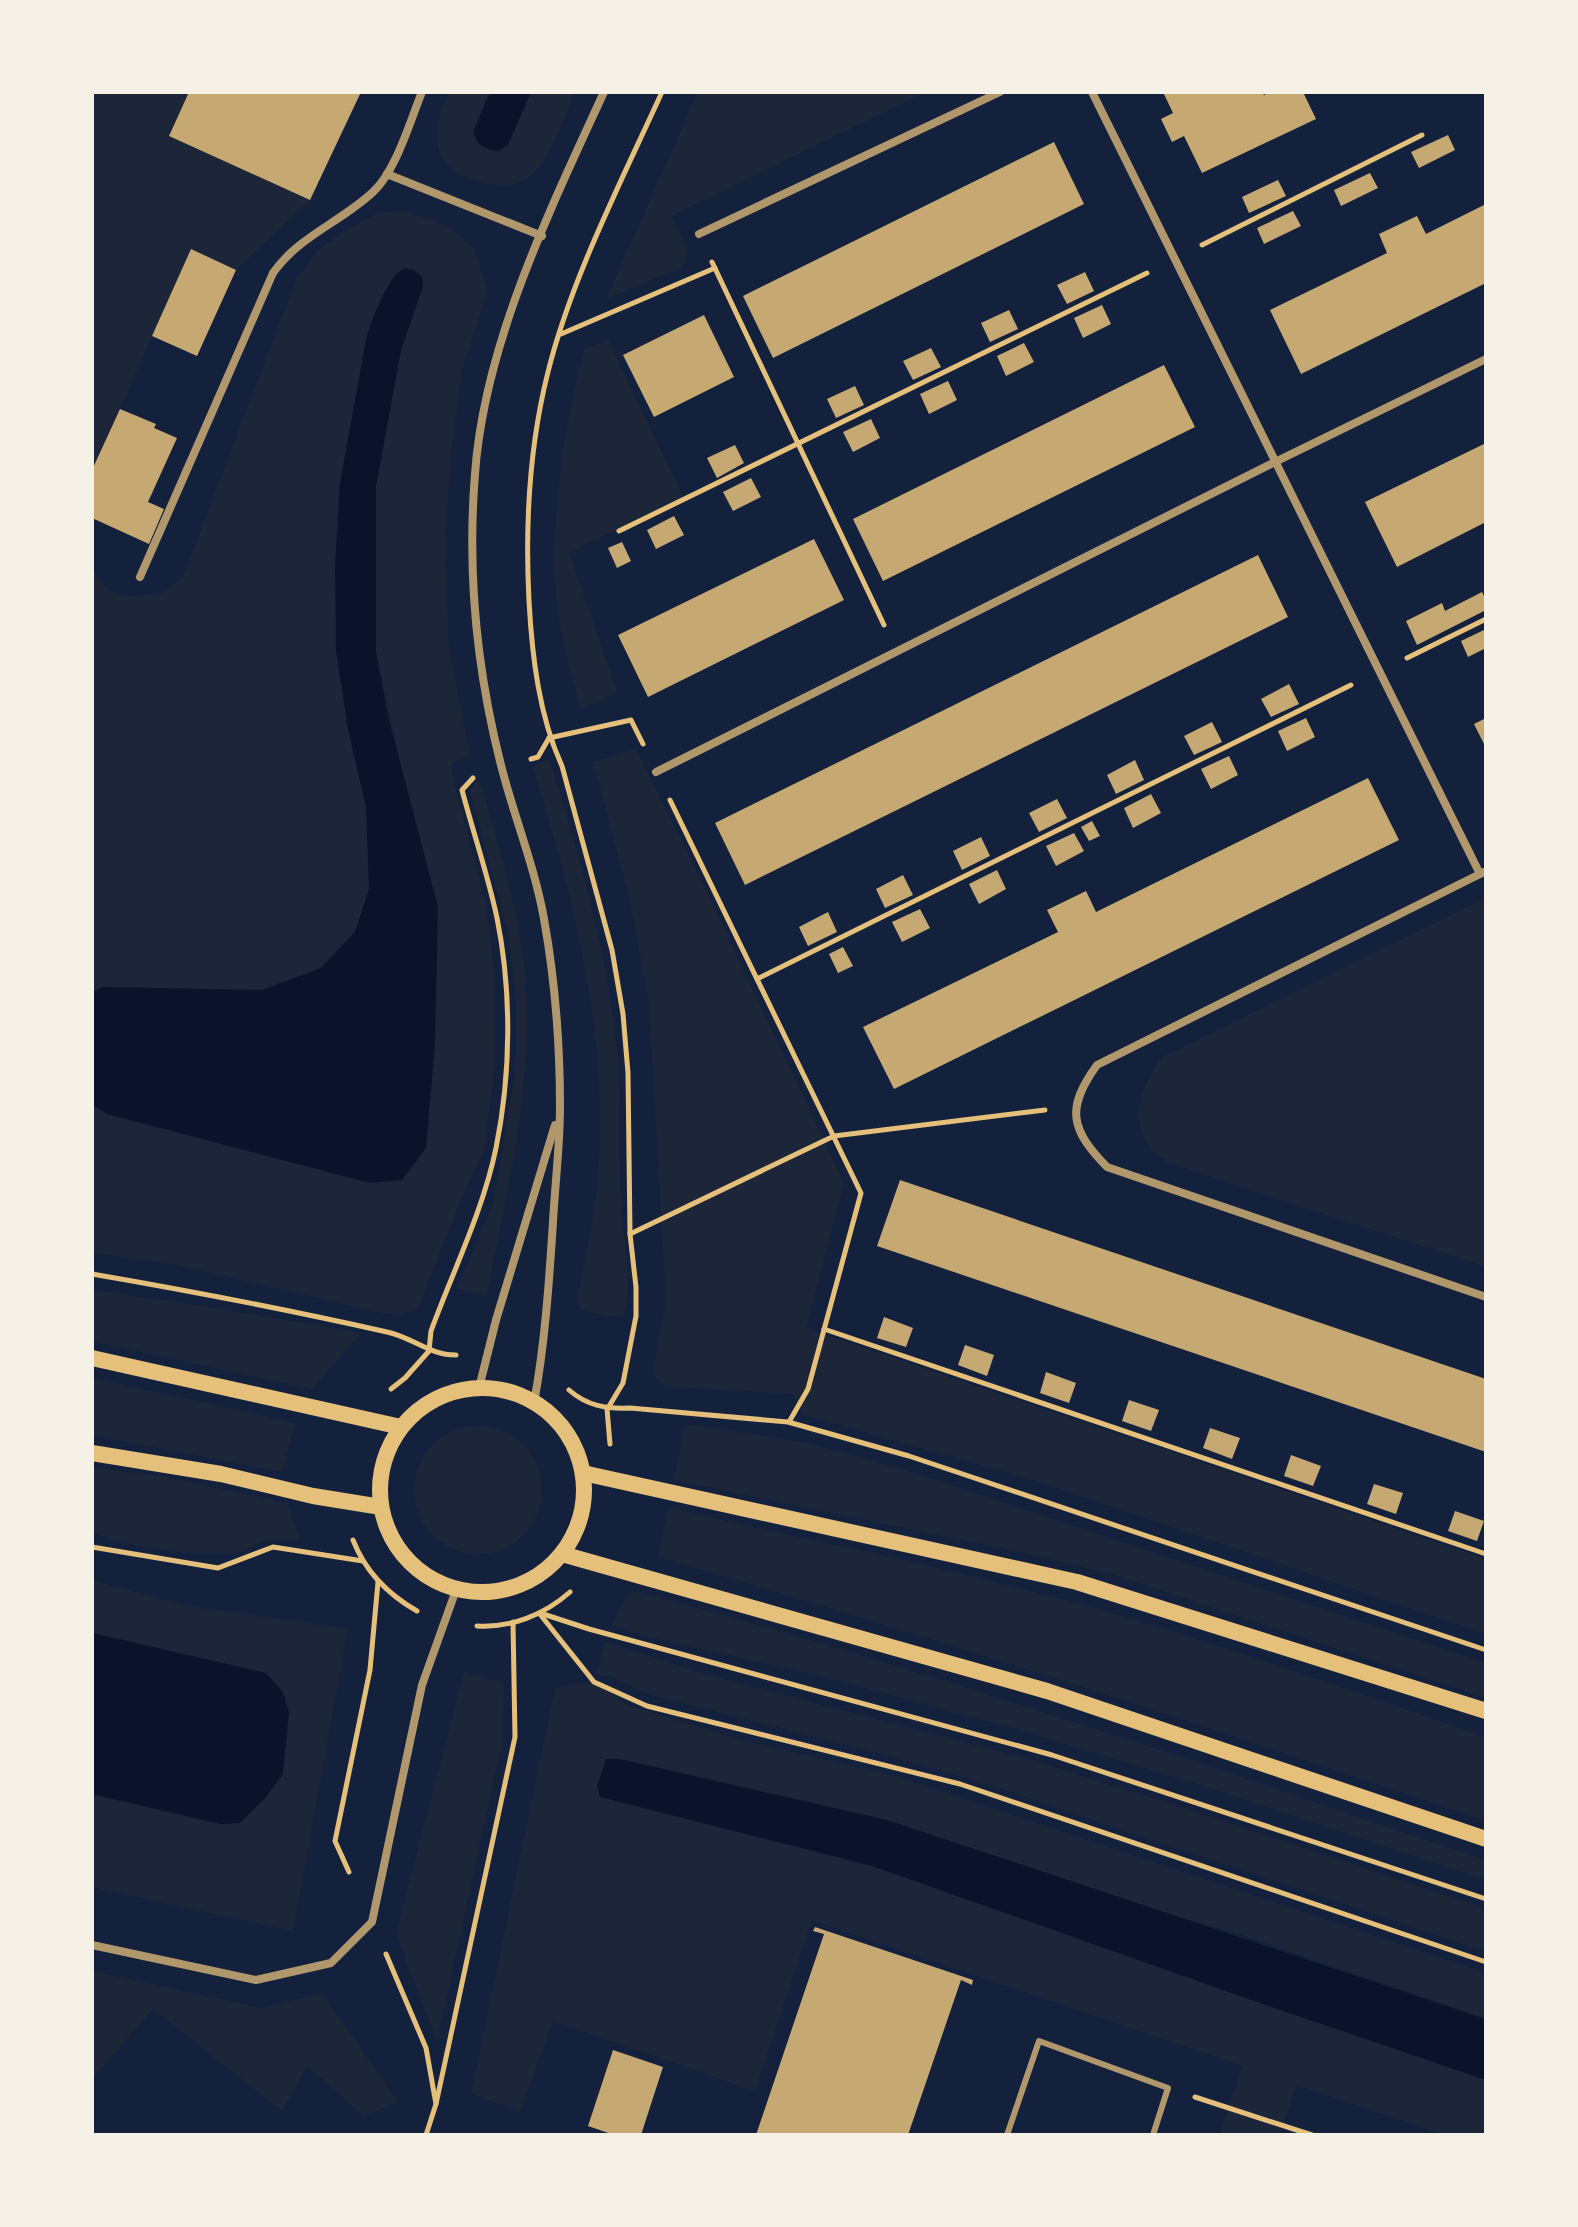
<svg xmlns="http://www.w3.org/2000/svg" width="1578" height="2227" viewBox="0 0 1578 2227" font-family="Helvetica,sans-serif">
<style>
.green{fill:#1d2539}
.water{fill:#0b132b}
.building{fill:#c6a872}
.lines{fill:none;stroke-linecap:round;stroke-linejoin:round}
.path{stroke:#e5c07b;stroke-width:5}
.service{stroke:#b1986c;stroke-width:6}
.minor{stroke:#b1986c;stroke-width:8}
.secondary{stroke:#e5c07b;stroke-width:16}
</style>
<rect width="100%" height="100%" fill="#14213d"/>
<g class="green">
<path d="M92 92H189L170 136 310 200 236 270 191 250 92 470Z"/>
<path d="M449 92H575C563 119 553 154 532 175 509 197 451 180 440 152 432 132 441 111 449 92Z"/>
<path d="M698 92H926L671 216 687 250 683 267 606 299Z"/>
<path d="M404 212 430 219 453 230 475 250 487 292 462 371 451 454 445 542 449 649 470 755 459 759 451 765 453 780 486 904 495 976 494 1073 484 1149 461 1199 418 1308 401 1315 382 1313 169 1263 92 1253V1104L107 1114 370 1183 404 780 376 652V486L401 350 423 286 395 273 372 320 366 341 340 483 335 566 336 650 348 729 366 807 369 889 355 932 321 968 262 990 103 987 92 992V566L98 578 111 592 132 597 162 593 183 577 296 280 319 249 351 227 378 213Z"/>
<path d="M608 340 684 499 569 552 617 692 581 709C571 672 559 634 556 596 551 512 563 429 585 348Z"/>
<path d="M636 749 692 861 844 1183 806 1328 1486 1559V1634L1033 1480 804 1415 793 1394 665 1386 652 1374 666 1302 649 1003 628 892 593 762Z"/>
<path d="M549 759C579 853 606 949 617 1048 622 1099 618 1150 621 1200 622 1232 635 1286 623 1315L607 1316 581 1310 577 1301C585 1259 595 1216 598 1174 609 1034 574 900 533 767Z"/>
<path d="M476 782 481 784C496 839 514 894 522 950 539 1066 509 1182 487 1295L457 1289 493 1204 514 1080 516 1046V1003L509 937 470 790Z"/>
<path d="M1486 898V1267L1167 1162C1161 1157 1152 1152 1148 1145 1128 1115 1144 1083 1162 1057Z"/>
<path d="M92 1290 204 1306 361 1333 312 1389 92 1341Z"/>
<path d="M92 1378 295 1423 282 1472 92 1435Z"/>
<path d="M685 1424 808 1443 915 1473 1486 1663V1698L1111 1574 1030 1554 674 1480Z"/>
<circle cx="478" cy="1490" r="64"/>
<path d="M92 1467 164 1477 287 1503 300 1540H267L238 1553H186L120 1542 92 1533Z"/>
<path d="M669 1508C793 1537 919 1561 1042 1594 1192 1633 1339 1687 1486 1737V1821C1212 1727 936 1638 658 1557Z"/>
<path d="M92 1580 187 1606 348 1629 293 1931 92 1887V1794L220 1824 240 1823 266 1673 92 1633Z"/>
<path d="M631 1590C920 1667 1203 1764 1486 1860V1880L1207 1787 1006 1726 821 1676 649 1637 612 1625Z"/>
<path d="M605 1642 712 1676 1032 1760 1211 1817 1486 1909V1952L997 1787 890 1756 647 1694 613 1677 596 1674Z"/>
<path d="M464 1672 504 1683 503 1738 437 2041 396 1934Z"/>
<path d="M593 1682 630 1706 744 1741 888 1774 1486 1973V2019L1242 1935 709 1782 620 1759H607L600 1797 872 1866 1260 2003 1486 2080V2135H1445L1296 2085 1280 2135H1220L1242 2066 812 1920 755 2091 553 2021 520 2111 471 2094 555 1688Z"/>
<path d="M92 1971 261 2008 322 1993 398 2102 364 2116 307 2066 282 2111 153 2009 92 2079Z"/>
</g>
<g class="water">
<path d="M490 92H531L508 145 498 151C484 149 477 145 473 132Z"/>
<path d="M404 268 414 270 422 277 423 286 401 350 376 486V652L388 716 438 907 435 1045 426 1148 402 1180 370 1183 107 1114 92 1104V992L103 987 262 990 321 968 355 932 369 889 366 807 348 729 336 650 335 566 340 483 366 340C372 320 386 279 404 268Z"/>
<path d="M92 1633 266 1673 283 1692 289 1713 283 1774 266 1797 240 1823 220 1824 92 1794Z"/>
<path d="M606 1759H620L887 1820 1486 2019V2080L1260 2003 872 1866 600 1797 597 1786Z"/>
</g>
<g class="building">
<path d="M189 92H361L310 200 169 136Z"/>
<path d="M1163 92H1262L1264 95 1270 92H1303L1316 119 1202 173 1184 136 1172 142 1161 119 1173 113Z"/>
<path d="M1448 135 1455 150 1419 168 1411 152Z"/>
<path d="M1054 142 1084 204 773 358 743 296Z"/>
<path d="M1370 173 1378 188 1341 206 1334 190Z"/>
<path d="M1278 180 1286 196 1249 213 1242 197Z"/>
<path d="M1486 204V283L1301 374 1270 310 1387 253 1379 234 1417 216 1426 234Z"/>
<path d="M1293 211 1301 226 1264 244 1257 228Z"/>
<path d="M191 249 236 270 197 356 152 336Z"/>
<path d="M1085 272 1094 291 1067 304 1057 285Z"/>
<path d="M1102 305 1111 324 1083 338 1074 318Z"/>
<path d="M1009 310 1018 329 990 342 981 323Z"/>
<path d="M704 315 734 377 654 417 623 355Z"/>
<path d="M1024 343 1034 362 1006 376 997 356Z"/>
<path d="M931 348 941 367 913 380 903 361Z"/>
<path d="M1164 365 1195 427 883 581 853 519Z"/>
<path d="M948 381 957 400 929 414 920 394Z"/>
<path d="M855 386 864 405 836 418 827 399Z"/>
<path d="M120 409 156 424 154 428 177 438 148 502 164 509 149 544 92 518V470Z"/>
<path d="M871 419 880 438 853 452 843 432Z"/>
<path d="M1486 443V522L1397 567 1365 502Z"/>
<path d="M735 445 744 463 717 478 707 458Z"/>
<path d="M751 478 761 497 733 511 723 492Z"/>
<path d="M674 516 684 535 656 549 647 530Z"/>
<path d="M814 539 844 600 648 697 618 635Z"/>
<path d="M622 542 631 561 617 568 608 548Z"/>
<path d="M1258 555 1288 617 745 885 715 823Z"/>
<path d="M1482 592 1486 600V610L1417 645 1406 621 1442 603 1445 611Z"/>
<path d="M1486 629V648L1468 657 1461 641Z"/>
<path d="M1289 684 1299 704 1271 717 1261 699Z"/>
<path d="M1306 718 1315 737 1287 751 1278 731Z"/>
<path d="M1486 718V748L1474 724Z"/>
<path d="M1212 722 1222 742 1194 755 1184 736Z"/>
<path d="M1229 756 1238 775 1211 789 1201 769Z"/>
<path d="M1135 760 1144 780 1116 794 1107 775Z"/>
<path d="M1368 778 1399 840 894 1089 863 1027 1058 932 1047 910 1086 891 1096 912Z"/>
<path d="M1151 794 1161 813 1133 828 1124 808Z"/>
<path d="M1057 799 1067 818 1039 832 1029 813Z"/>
<path d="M1092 821 1100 836 1089 841 1081 827Z"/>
<path d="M1074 833 1084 851 1056 866 1046 846Z"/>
<path d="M981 837 990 856 962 870 953 851Z"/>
<path d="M997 870 1006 889 979 904 969 884Z"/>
<path d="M903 875 913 895 885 908 876 889Z"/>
<path d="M920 909 930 928 902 942 892 922Z"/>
<path d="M828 912 837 932 808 946 799 927Z"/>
<path d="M843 947 853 966 838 973 829 954Z"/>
<path d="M900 1180 1486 1379V1452L877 1246Z"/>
<path d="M884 1317 913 1328 906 1347 877 1338Z"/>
<path d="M965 1345 994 1355 987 1376 958 1365Z"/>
<path d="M1046 1372 1076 1383 1069 1403 1040 1393Z"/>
<path d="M1129 1400 1159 1410 1151 1431 1122 1421Z"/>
<path d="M1210 1428 1240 1438 1232 1459 1203 1448Z"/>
<path d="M1291 1455 1321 1466 1313 1486 1284 1476Z"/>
<path d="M1374 1484 1403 1493 1396 1514 1367 1504Z"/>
<path d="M1455 1511 1484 1521 1477 1541 1448 1531Z"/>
<path d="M815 1927 973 1980 972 1985 961 1980 908 2135H756L824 1934 813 1931Z"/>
<path d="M613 2050 663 2067 641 2135H614L588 2126Z"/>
</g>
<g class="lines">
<g class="path">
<path d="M1202 245 1422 135"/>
<path d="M712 262 884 625"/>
<path d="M561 334 715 268"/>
<path d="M619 531 1147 273"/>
<path d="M1407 658 1486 619"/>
<path d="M549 738 631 720 643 744"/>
<path d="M531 759 538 757 549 738"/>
<path d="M670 800 861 1193 808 1389 789 1422"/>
<path d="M757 979 1351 685"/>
<path d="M630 1234 834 1136 1045 1110"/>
<path d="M92 1274C191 1291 289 1310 387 1332 412 1337 429 1355 456 1355"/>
<path d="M824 1329 1486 1554"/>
<path d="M429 1351 431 1331C453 1271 483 1211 496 1148 511 1074 512 992 497 918 488 875 473 832 462 790L473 778"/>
<path d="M391 1389 405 1378 429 1351"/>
<path d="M569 1390C587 1406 607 1409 630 1408L788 1422 909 1456 1486 1650"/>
<path d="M608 1408 623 1383 636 1316V1287L630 1234 628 1073 623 1014 612 950 562 766C539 716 532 656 529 601 525 524 529 447 548 372 571 279 622 180 662 92"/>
<path d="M607 1409 610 1444"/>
<path d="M353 1540C365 1571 389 1595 417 1611"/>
<path d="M92 1547 218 1568 273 1547 363 1561"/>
<path d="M539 1613 594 1682 647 1706 960 1784 1486 1962"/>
<path d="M540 1613 589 1629 1052 1755 1486 1899"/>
<path d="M477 1626C511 1628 544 1615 570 1592"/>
<path d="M349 1872 335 1841 370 1670 378 1582"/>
<path d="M386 1954 426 2048 436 2104"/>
<path d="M1195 2097 1312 2135"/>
<path d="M426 2135 436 2104 515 1737 513 1622"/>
</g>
<path class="service" d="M1007 2135 1039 2041 1168 2088 1153 2135"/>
<g class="minor">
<path d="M1092 92 1480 874"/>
<path d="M387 174 542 236"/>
<path d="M699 234 1000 92"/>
<path d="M140 577 273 273C299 236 341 222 373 192 396 171 410 121 422 92"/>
<path d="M656 772 1275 462 1486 359"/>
<path d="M1486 871 1097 1065C1065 1109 1071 1130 1107 1167L1486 1297"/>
<path d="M479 1388 496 1320 555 1125"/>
<path d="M534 1403C545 1343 549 1283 553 1222 555 1184 560 1145 560 1107 560 1045 555 980 544 919 535 868 515 819 502 769 477 673 467 573 475 474 484 344 550 210 604 92"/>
<path d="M92 1945 256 1980 331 1963 372 1922 422 1685 456 1590"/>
</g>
<g class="secondary">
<path d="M92 1358 401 1427"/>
<circle cx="482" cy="1490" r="102"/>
<path d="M92 1453 221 1474 313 1496 381 1507"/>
<path d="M583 1473 1077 1582 1486 1711"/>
<path d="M562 1554 1047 1691 1486 1839"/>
</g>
</g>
<rect width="1578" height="2227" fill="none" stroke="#f6f1e7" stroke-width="188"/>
</svg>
